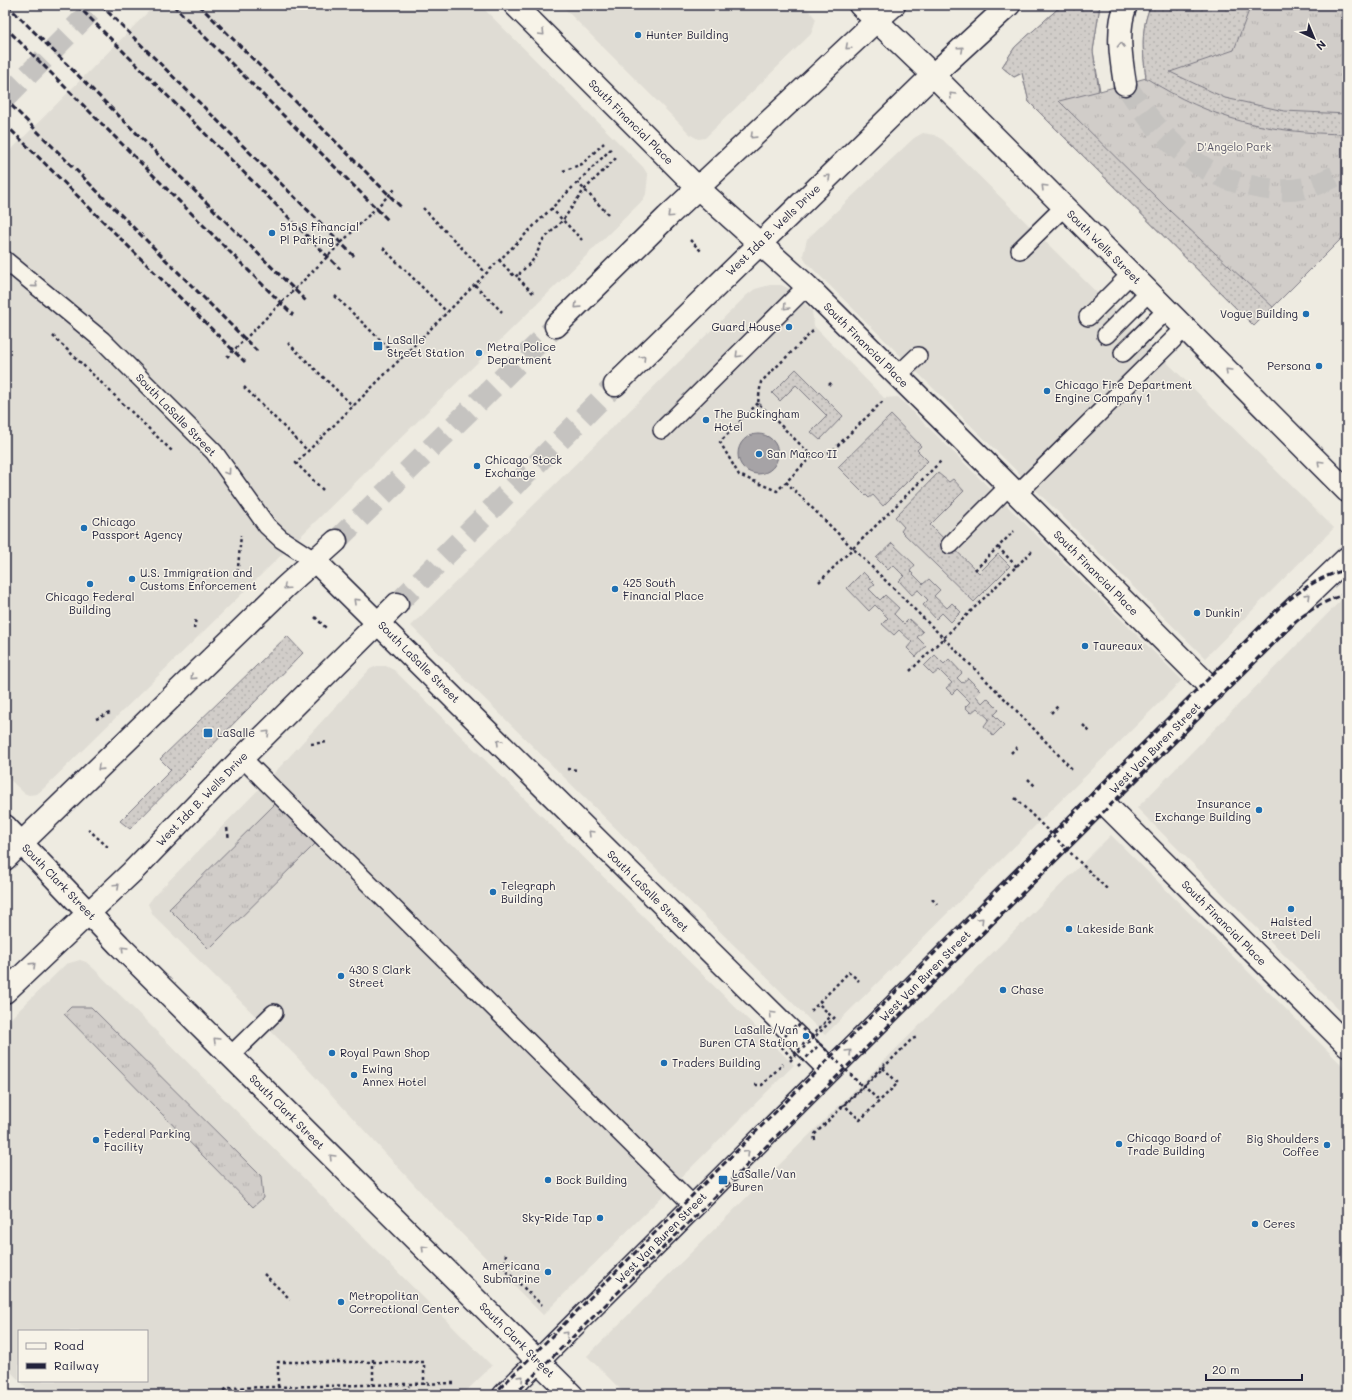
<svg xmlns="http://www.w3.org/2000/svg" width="1352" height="1400" viewBox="0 0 1352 1400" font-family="Mali,sans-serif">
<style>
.built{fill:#dfdcd4}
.grass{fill:url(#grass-tufts);stroke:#7a7882}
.garden{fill:url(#garden-dots);stroke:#7a7882}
.water{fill:#a6a3a6;stroke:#716f7b}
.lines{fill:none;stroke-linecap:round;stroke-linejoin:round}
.secondary-tunnel{stroke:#c5c3c0;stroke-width:22;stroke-dasharray:22 11;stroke-linecap:butt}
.motorway-tunnel{stroke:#c5c3c0;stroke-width:22;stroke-dasharray:22 11;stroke-linecap:butt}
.service-casing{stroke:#22223b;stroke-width:20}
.tertiary-casing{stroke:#22223b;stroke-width:25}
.secondary-casing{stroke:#22223b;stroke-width:25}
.motorway-casing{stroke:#22223b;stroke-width:25}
.path{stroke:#22223b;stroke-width:2.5;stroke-dasharray:3 3;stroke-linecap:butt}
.service{stroke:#f7f3e8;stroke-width:17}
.tertiary{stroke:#f7f3e8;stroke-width:22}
.secondary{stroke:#f7f3e8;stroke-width:22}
.motorway{stroke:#f7f3e8;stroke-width:22}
.rail{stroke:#22223b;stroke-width:3;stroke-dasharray:6 3;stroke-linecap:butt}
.path-bridge{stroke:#22223b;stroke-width:2.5;stroke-dasharray:3 3;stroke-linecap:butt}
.oneway{stroke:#97959a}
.poi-dot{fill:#1f6fb2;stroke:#f7f3e8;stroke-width:1.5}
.labels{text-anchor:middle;stroke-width:3;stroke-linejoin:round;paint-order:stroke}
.poi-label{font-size:11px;fill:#22223b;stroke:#f7f3e8;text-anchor:start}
.street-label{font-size:11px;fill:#22223b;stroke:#f7f3e8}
.park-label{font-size:11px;fill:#575566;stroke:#f7f3e8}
</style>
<defs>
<pattern id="grass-tufts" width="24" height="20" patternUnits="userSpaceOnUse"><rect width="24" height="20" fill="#d1cdc9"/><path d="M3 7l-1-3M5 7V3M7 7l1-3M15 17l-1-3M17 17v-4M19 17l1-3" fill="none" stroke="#b3b0ae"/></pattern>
<pattern id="garden-dots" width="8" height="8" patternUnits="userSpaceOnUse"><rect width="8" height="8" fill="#d1cdc9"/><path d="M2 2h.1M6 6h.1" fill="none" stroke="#b3b0ae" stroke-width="1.8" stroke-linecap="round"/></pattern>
</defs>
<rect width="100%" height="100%" fill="#eeebe1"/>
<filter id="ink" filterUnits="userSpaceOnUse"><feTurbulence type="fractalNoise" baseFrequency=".025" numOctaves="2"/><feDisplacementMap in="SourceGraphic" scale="8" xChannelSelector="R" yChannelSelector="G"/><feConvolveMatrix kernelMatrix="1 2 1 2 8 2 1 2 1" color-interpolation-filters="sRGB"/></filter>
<g filter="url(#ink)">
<g class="built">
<path d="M155 5H480L643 167 648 175 646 194 643 200 43 789 37 794 29 795 24 793 5 775V156Z"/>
<path d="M561 5H804L816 19 811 34 705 138 698 139 691 135Z"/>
<path d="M923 133 934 135 943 140 1334 528 1205 658 806 262 803 255 807 239 914 138Z"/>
<path d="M770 285H781L790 289 812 311 814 326 884 398 898 397 1182 680 825 1035 411 626 747 295 755 289Z"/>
<path d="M1347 594V1018L1137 808Z"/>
<path d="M377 666H386L394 670 794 1065 543 1315 430 1202 294 1054 153 915 148 904 154 896 266 782 370 669Z"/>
<path d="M1111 835 1347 1070V1395H626L587 1356Z"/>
<path d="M80 960 86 962 93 968 492 1366 462 1395H34L20 1381H147V1331H19V1380L5 1366V1024L66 964Z"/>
</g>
<g class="grass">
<path d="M1062 5H1100L1093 51 1100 91 1146 78C1143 53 1140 29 1151 5H1347V233L1254 326 1029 102 1022 73 1014 77 1002 67 1015 47Z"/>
<path d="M275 804 315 844 209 949 169 909Z"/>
<path d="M71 1007H91L261 1176 263 1198 253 1207 64 1014Z"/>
</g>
<g class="garden">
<path d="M1062 5H1100L1093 51 1099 91 1059 101 1171 212 1273 307 1254 326 1029 102 1022 73 1014 77 1002 67 1015 47Z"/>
<path d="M1151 5H1251L1234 50 1170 72 1225 98 1284 111 1347 114V134C1269 133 1212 120 1146 78 1143 53 1140 29 1151 5Z"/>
<path d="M796 369 843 416 820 440 811 432 827 416 796 385 780 401 772 393Z"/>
<path d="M891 415 921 446 917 450 928 461 883 506 873 495 869 498 838 467Z"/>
<path d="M938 473 949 482 953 479 964 491 930 525 979 573 998 554 1010 566 974 602 901 531 904 527 895 517Z"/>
<path d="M892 543 915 565 910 571 923 584 929 579 940 590 934 596 947 608 952 603 961 612 951 622 942 613 936 619 923 605 928 600 918 590 912 595 899 581 904 576 893 565 888 570 876 558Z"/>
<path d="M863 572 875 584 869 589 880 600 885 595 899 608 894 614 904 624 909 619 923 632 917 637 926 646 916 657 907 648 912 642 899 630 894 635 882 624 888 618 875 605 869 611 847 588Z"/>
<path d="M287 636 303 653 130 829 120 821 171 770 160 759Z"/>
<path d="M935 655 944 664 949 659 962 673 957 678 962 683 968 678 981 691 976 696 982 703 987 698 999 710 994 715 1004 725 993 736 984 726 989 719 977 708 971 713 965 707 970 702 957 689 952 694 946 688 952 683 939 670 933 675 924 666Z"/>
</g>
<circle class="water" cx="758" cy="454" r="20"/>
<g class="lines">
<g class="secondary-tunnel">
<path d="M5 98 97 5"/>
<path d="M336 541 556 326"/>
<path d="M397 604 615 385"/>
</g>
<path class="motorway-tunnel" d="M1125 84C1157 133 1192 173 1251 186 1269 190 1287 192 1305 188 1319 185 1334 176 1347 171"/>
<g class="service-casing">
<g id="service">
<path d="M1020 250 1064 207"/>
<path d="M5 260 102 340 214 452 267 526 281 539 315 561"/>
<path d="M1088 317 1131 274"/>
<path d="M1106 335 1149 292"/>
<path d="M1123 353 1167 310"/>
<path d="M898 375 918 356"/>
<path d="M662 430 807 286"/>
<path d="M1017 494 1185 328"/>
<path d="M950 545 1009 486"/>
<path d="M242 758 694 1206"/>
<path d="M231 1055 274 1013"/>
</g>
</g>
<g class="tertiary-casing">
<g id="tertiary">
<path d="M515 5 698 188 807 286 1009 486 1213 690"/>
<path d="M315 561 830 1070"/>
<path d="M1101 800 1347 1045"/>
</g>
</g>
<g class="secondary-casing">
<g id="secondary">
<path d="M860 5 933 75 1347 491"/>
<path d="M556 326 667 217 876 21"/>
<path d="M615 385 933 75"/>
<path d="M5 826 119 945 572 1395"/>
<path d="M5 859 285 587 336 541"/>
<path d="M5 992 132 872 242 758 397 604"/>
<path d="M504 1395 1279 623 1347 558"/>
</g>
</g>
<g class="motorway-casing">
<g id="motorway">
<path d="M876 21 894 5"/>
<path d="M933 75 1009 5"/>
<path d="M1125 84C1121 59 1116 29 1126 5"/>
</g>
</g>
<g class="path">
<path d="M563 171 582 164 604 143"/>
<path d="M577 182 608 214"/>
<path d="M423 208 486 273"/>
<path d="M551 208 582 240"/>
<path d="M690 240 702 252"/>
<path d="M383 248 447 312"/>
<path d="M499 260 515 277 520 273"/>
<path d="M475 285 502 312"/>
<path d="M533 293 519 279 520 273 535 258 542 241 563 220 584 190 617 157"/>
<path d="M335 296 400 359"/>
<path d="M813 331 761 382 758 403 812 456 831 452 883 401"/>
<path d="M53 336 173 452"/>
<path d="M288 343 353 406"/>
<path d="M227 357 395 189"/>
<path d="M829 385 833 381"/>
<path d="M244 387 308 451"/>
<path d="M758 403 720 442 739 475 777 491 812 456"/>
<path d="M786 482 1011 705 1073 770"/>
<path d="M323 490 296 463 611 149"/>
<path d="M998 547 1017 567"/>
<path d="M975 570 1014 531"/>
<path d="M237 578 241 535"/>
<path d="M819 582 942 460"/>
<path d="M315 617 327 629"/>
<path d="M194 629 196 618"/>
<path d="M910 671 1033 550"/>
<path d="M1051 713 1058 706"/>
<path d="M96 719 112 712"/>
<path d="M1083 725 1090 732"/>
<path d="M311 744 327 742"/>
<path d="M1011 753 1017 747"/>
<path d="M567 769 578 770"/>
<path d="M1028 779 1035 786"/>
<path d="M227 828 229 839"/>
<path d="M88 829 110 849"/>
<path d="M932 899 937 904"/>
<path d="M811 1011 849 972 859 981"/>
<path d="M883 1068 898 1083 860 1120 844 1105Z"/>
<path d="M883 1068 912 1039 918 1037"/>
<path d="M755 1085H762L783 1064"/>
<path d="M815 1140 814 1135 844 1105"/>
<path d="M506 1254 504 1269 542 1305"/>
<path d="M264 1274 290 1299"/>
<path d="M373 1386V1357"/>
<path d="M278 1387V1362H424V1385"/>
<path d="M220 1395 227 1388 454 1383"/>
<path d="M400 1395 409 1386"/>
</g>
<use href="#service" class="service"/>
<use href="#tertiary" class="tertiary"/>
<use href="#secondary" class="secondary"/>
<use href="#motorway" class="motorway"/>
<g class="rail">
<path d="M7 5 307 302"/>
<path d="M77 5 340 269"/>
<path d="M101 5 354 256"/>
<path d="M173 5 389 221"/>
<path d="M199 5 402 208"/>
<path d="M5 27 293 315"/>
<path d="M5 99 257 351"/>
<path d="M5 124 245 362"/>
<path d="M493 1395 1279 608C1299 591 1321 575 1347 570"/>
<path d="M514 1395 947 968 1290 626C1308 611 1325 600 1347 594"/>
</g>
<g class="path-bridge">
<path d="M1015 798 1108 890"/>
<path d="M812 1036 863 1087"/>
<path d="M813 1039 797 1024 778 1043 791 1057 831 1016 818 1003"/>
<path d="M790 1061 837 1015"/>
<path d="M798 1066 820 1044"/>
<path d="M863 1085 879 1101"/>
<path d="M841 1107 885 1064"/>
</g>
</g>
<defs><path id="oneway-chevron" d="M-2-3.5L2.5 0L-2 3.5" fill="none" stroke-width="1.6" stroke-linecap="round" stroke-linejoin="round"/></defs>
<g class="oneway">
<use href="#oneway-chevron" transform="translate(542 33) rotate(45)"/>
<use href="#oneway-chevron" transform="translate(1121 45) rotate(-88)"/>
<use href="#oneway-chevron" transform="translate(848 47) rotate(138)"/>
<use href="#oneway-chevron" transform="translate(961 49) rotate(-42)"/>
<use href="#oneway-chevron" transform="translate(952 95) rotate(-135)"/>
<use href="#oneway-chevron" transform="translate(753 136) rotate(136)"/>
<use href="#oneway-chevron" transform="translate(828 177) rotate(-44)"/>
<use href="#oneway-chevron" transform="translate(1044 187) rotate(-135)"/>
<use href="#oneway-chevron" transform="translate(670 215) rotate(137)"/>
<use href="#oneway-chevron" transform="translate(35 285) rotate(40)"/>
<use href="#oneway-chevron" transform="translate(577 306) rotate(136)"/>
<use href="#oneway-chevron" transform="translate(786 307) rotate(135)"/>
<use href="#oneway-chevron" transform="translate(738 355) rotate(135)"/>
<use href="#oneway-chevron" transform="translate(643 358) rotate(-45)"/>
<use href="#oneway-chevron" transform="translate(1228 371) rotate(-135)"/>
<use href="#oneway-chevron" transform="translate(1320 463) rotate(-135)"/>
<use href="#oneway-chevron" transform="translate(228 472) rotate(54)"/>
<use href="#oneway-chevron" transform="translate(286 587) rotate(138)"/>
<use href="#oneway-chevron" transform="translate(1308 596) rotate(-44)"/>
<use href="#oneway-chevron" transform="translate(356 601) rotate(-136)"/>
<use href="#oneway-chevron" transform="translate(193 677) rotate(136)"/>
<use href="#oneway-chevron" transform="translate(267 733) rotate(-45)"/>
<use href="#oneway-chevron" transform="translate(499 742) rotate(-135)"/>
<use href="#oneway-chevron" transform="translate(100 768) rotate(136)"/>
<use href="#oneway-chevron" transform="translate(591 833) rotate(-135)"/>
<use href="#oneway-chevron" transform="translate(117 886) rotate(-43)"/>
<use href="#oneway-chevron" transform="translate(981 920) rotate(-45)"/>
<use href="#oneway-chevron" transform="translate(124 949) rotate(-135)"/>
<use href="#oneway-chevron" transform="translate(33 965) rotate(-44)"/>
<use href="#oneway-chevron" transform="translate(772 1014) rotate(-135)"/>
<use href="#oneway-chevron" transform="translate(216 1040) rotate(-135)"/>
<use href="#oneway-chevron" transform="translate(849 1052) rotate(-45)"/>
<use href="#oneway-chevron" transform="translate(747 1153) rotate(-45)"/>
<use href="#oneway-chevron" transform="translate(332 1157) rotate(-135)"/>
<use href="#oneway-chevron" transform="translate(424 1248) rotate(-135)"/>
<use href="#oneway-chevron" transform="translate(566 1334) rotate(-45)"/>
<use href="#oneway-chevron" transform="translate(521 1378) rotate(-45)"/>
</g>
</g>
<g class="poi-dot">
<circle cx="638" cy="35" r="4"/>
<circle cx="272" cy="233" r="4"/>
<circle cx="1306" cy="314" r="4"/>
<circle cx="789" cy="327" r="4"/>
<rect x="373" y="341" width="10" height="10" rx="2"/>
<circle cx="479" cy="353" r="4"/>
<circle cx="1319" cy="366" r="4"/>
<circle cx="1047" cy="391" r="4"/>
<circle cx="706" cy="420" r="4"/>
<circle cx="759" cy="454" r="4"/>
<circle cx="477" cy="466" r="4"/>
<circle cx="84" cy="528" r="4"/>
<circle cx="132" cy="579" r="4"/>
<circle cx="90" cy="584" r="4"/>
<circle cx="615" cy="589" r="4"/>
<circle cx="1197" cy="613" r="4"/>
<circle cx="1085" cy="646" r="4"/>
<rect x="203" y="728" width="10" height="10" rx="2"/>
<circle cx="1259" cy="810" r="4"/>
<circle cx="493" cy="892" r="4"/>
<circle cx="1291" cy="909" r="4"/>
<circle cx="1069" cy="929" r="4"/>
<circle cx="341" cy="976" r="4"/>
<circle cx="1003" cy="990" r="4"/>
<circle cx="806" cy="1036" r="4"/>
<circle cx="332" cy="1053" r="4"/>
<circle cx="664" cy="1063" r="4"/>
<circle cx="354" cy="1075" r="4"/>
<circle cx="96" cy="1140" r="4"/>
<circle cx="1119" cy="1144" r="4"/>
<circle cx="1327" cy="1145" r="4"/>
<circle cx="548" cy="1180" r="4"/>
<rect x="718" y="1175" width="10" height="10" rx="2"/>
<circle cx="600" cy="1218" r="4"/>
<circle cx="1255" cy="1224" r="4"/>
<circle cx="548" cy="1272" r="4"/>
<circle cx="341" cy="1302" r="4"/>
</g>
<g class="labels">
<g class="poi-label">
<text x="646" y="39">Hunter Building</text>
<text x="280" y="231">515 S Financial<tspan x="280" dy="13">Pl Parking</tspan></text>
<text x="1298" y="318" text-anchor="end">Vogue Building</text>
<text x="781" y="331" text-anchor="end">Guard House</text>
<text x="387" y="344">LaSalle<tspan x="387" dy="13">Street Station</tspan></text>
<text x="487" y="351">Metra Police<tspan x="487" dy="13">Department</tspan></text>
<text x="1311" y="370" text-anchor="end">Persona</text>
<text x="1055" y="389">Chicago Fire Department<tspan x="1055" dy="13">Engine Company 1</tspan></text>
<text x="714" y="418">The Buckingham<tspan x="714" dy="13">Hotel</tspan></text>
<text x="767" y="458">San Marco II</text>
<text x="485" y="464">Chicago Stock<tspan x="485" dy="13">Exchange</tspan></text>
<text x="92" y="526">Chicago<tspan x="92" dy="13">Passport Agency</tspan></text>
<text x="140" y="577">U.S. Immigration and<tspan x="140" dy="13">Customs Enforcement</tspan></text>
<text x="623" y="587">425 South<tspan x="623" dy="13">Financial Place</tspan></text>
<text x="90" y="601" text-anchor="middle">Chicago Federal<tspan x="90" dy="13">Building</tspan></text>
<text x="1205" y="617">Dunkin'</text>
<text x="1093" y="650">Taureaux</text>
<text x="217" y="737">LaSalle</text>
<text x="1251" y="808" text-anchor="end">Insurance<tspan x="1251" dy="13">Exchange Building</tspan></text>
<text x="501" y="890">Telegraph<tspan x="501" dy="13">Building</tspan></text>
<text x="1291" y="926" text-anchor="middle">Halsted<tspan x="1291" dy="13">Street Deli</tspan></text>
<text x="1077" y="933">Lakeside Bank</text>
<text x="349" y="974">430 S Clark<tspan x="349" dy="13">Street</tspan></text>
<text x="1011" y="994">Chase</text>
<text x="798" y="1034" text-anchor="end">LaSalle/Van<tspan x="798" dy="13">Buren CTA Station</tspan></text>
<text x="340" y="1057">Royal Pawn Shop</text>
<text x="672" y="1067">Traders Building</text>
<text x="362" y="1073">Ewing<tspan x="362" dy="13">Annex Hotel</tspan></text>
<text x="104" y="1138">Federal Parking<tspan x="104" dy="13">Facility</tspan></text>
<text x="1127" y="1142">Chicago Board of<tspan x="1127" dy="13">Trade Building</tspan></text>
<text x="1319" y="1143" text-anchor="end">Big Shoulders<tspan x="1319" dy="13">Coffee</tspan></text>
<text x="732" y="1178">LaSalle/Van<tspan x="732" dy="13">Buren</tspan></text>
<text x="556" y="1184">Bock Building</text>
<text x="592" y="1222" text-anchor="end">Sky-Ride Tap</text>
<text x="1263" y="1228">Ceres</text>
<text x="540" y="1270" text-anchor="end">Americana<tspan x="540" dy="13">Submarine</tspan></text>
<text x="349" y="1300">Metropolitan<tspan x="349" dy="13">Correctional Center</tspan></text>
</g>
<g class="street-label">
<text transform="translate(631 122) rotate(45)" y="4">South Financial Place</text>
<text transform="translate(773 230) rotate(-44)" y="4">West Ida B. Wells Drive</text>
<text transform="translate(1104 247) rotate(45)" y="4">South Wells Street</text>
<text transform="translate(866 345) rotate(45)" y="4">South Financial Place</text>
<text transform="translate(176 415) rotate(46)" y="4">South LaSalle Street</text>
<text transform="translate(1096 573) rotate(45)" y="4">South Financial Place</text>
<text transform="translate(419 662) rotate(45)" y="4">South LaSalle Street</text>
<text transform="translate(1155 748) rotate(-45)" y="4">West Van Buren Street</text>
<text transform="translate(202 799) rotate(-46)" y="4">West Ida B. Wells Drive</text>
<text transform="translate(59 882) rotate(46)" y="4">South Clark Street</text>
<text transform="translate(648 891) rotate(45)" y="4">South LaSalle Street</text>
<text transform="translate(1224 923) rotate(45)" y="4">South Financial Place</text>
<text transform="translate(925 976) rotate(-45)" y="4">West Van Buren Street</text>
<text transform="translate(287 1112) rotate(45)" y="4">South Clark Street</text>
<text transform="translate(661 1238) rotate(-45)" y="4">West Van Buren Street</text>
<text transform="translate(517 1340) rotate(45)" y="4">South Clark Street</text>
</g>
<g class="park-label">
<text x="1234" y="151">D'Angelo Park</text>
</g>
</g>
<rect width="1352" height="1400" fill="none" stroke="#f7f3e8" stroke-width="20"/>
<rect x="10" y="10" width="1332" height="1380" fill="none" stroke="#22223b" stroke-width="1.5" filter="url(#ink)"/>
<rect x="18" y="1330" width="130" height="52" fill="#f7f3e8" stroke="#a29fa3"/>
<rect x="26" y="1343" width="20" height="6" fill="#f7f3e8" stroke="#a29fa3"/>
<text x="54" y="1350" font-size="12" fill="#22223b">Road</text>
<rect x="26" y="1363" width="20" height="6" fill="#22223b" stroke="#a29fa3"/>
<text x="54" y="1370" font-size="12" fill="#22223b">Railway</text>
<g transform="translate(1314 38) rotate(136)" stroke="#f7f3e8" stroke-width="3" paint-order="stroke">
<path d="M0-3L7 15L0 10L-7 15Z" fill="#22223b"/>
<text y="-6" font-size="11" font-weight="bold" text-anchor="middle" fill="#22223b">N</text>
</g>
<path d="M1206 1374v6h96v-6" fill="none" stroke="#22223b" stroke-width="2"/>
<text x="1212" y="1374" font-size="12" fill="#22223b" stroke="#f7f3e8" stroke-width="3" paint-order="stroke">20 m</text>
</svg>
